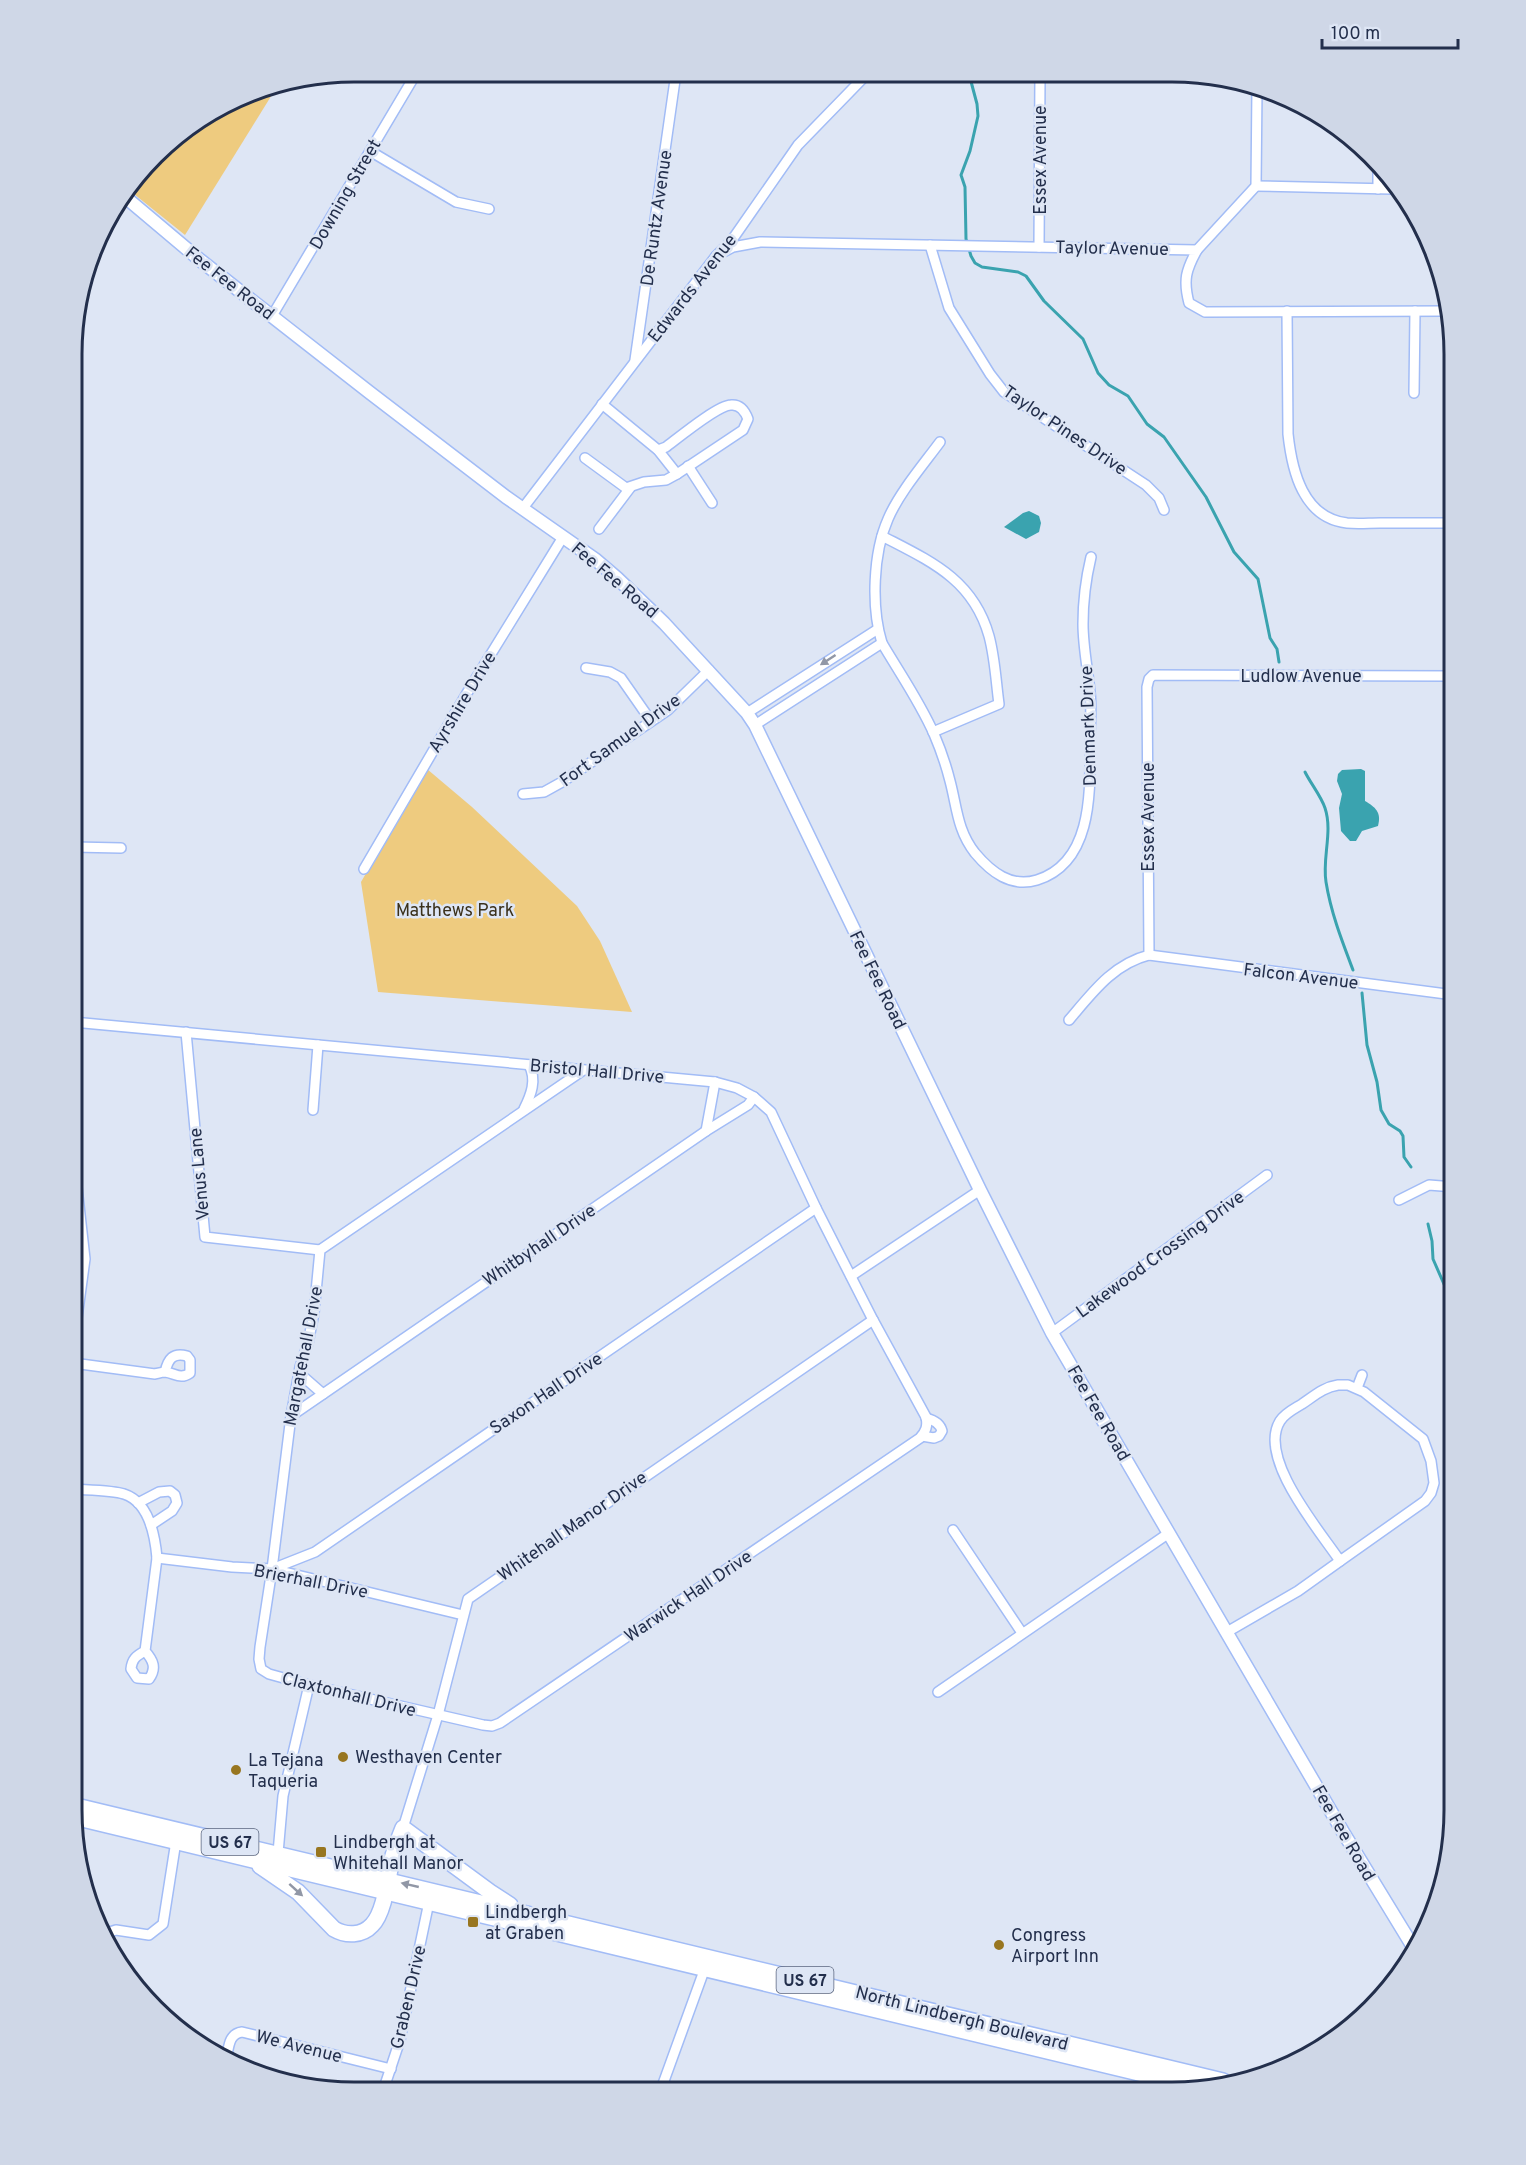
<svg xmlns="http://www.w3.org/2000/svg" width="1526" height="2165" viewBox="0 0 1526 2165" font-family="Overpass,sans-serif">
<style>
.green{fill:#eecb7f}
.water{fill:#3aa3af}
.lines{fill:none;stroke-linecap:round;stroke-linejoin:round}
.stream{stroke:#3aa3af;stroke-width:3}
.minor-casing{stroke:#a2bcf6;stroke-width:12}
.tertiary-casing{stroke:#a2bcf6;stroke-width:15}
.trunk-casing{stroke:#a2bcf6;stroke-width:18}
.minor{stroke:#fff;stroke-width:9}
.tertiary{stroke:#fff;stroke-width:12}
.trunk{stroke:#fff;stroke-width:15}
.oneway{fill:#9197a6}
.poi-dot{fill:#987620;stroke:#dee6f5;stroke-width:2}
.labels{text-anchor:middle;stroke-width:5;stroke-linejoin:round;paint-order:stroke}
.shield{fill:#dee6f5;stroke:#5b667f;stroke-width:1.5}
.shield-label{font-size:16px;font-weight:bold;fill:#232f4c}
.street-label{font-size:18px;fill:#232f4c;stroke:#dee6f5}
.park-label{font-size:18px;fill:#3b311b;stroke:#dee6f5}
.poi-label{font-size:18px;fill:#232f4c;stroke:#dee6f5;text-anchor:start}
.rim{fill:none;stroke:#232f4c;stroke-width:3}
</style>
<rect width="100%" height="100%" fill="#dee6f5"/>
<g class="green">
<path d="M278 85 185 235 129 190 169 142 263 87Z"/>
<path d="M427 769 472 807 577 906 600 941 632 1012 378 992 361 882Z"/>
</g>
<g class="water">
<path d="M1029 511 1039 516 1041 523 1039 532 1026 539 1004 527 1023 513Z"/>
<path d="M1361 769 1365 771V801C1375 807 1382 812 1378 826L1362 831 1356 841H1350L1341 831 1339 808 1342 794 1337 781 1338 774 1342 770Z"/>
</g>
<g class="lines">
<g class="stream">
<path d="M969 74 977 104 978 116 970 151 961 175 965 187 966 239 971 256 975 263 982 267 1018 272 1026 276 1044 301 1083 339 1098 373 1109 385 1128 396 1147 424 1164 437 1206 497 1234 552 1258 579 1270 638 1277 649 1279 662"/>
<path d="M1305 772C1311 784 1321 796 1325 808 1333 832 1322 858 1326 882 1331 913 1342 941 1353 970"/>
<path d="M1362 993 1367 1045 1377 1082 1381 1110 1389 1124 1400 1131 1403 1136 1404 1157 1411 1167"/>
<path d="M1428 1224 1432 1241 1433 1259 1454 1307"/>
</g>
<g class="minor-casing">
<g id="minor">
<path d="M370 151 456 202 489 209"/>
<path d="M1378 173V189"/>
<path d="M1256 186 1391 189"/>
<path d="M930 245 949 308 990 374 1004 392 1146 485 1159 498 1164 510"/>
<path d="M1039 247 1040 74"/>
<path d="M1197 250 1256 186 1257 88"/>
<path d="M716 256 733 247 760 242 1197 250C1186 270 1183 280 1189 303L1205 312 1444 311"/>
<path d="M1287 311 1288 434C1292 471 1303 518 1347 523 1358 524 1369 523 1380 523 1404 523 1429 523 1454 523"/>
<path d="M272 316 417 72"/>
<path d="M635 360 676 73"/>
<path d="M1414 393 1415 311"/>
<path d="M940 442C923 465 899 493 888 519 873 553 871 607 882 643 899 672 920 702 934 734 940 748 946 765 950 781 957 807 957 830 975 853 991 872 1011 888 1037 880 1094 862 1090 789 1090 742 1090 726 1092 708 1090 692 1088 670 1083 647 1083 624 1083 602 1086 578 1091 557"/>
<path d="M658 450 666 447C678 438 718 405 731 405 740 404 745 411 748 419L743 430 677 474"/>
<path d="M585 458 626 488 644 482 666 480 677 474 658 450 602 404"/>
<path d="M688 466 712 503"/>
<path d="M523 508 716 256 732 240 798 145 868 73"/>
<path d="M599 529 630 488"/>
<path d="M882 536C930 561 973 579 989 636 995 658 996 682 999 704L933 732"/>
<path d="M586 668 610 672 621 678 651 721"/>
<path d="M747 713 878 629"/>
<path d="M755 725 882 643"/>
<path d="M523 794 544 792 562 782 668 710 709 670"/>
<path d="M74 814V754"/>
<path d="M74 847 121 848"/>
<path d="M364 869 467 693 563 537"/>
<path d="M1149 955 1147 687 1149 679 1153 675 1454 676"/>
<path d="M1069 1020C1092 993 1113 964 1149 955L1454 995"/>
<path d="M73 1022 715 1082 737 1088 754 1097 771 1112 816 1208 873 1320 926 1417C928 1426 926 1431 920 1438L500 1723 492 1726 483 1725 309 1685 269 1674 261 1669 259 1659 260 1647 272 1569 291 1416 300 1367 308 1343 314 1313 320 1250 582 1071"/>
<path d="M186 1032 205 1237 320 1250"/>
<path d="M524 1109C531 1095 537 1080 529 1065"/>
<path d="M313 1110 318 1045"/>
<path d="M706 1131 715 1082"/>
<path d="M1399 1200 1429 1185 1454 1187"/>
<path d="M851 1276 980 1190"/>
<path d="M1052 1333 1267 1175"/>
<path d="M73 1347 85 1259 73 1152"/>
<path d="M73 1363 155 1374C159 1373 162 1372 165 1372 175 1373 180 1380 190 1373V1360L187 1356C173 1352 168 1359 165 1372"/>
<path d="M299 1373 323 1394"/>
<path d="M1338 1385H1348L1364 1392 1423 1439 1431 1461 1434 1483 1431 1493 1425 1501 1340 1561C1320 1531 1257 1458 1280 1421 1285 1413 1294 1409 1302 1404 1314 1396 1324 1387 1338 1385Z"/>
<path d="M1357 1388 1362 1375"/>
<path d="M291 1416 706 1131 748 1105 754 1097"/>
<path d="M922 1436 934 1438 939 1436 942 1431C940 1423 934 1420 926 1418"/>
<path d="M73 1489C86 1490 113 1490 124 1494 149 1502 155 1535 157 1558L145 1651C153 1660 157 1668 149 1679L137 1678 131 1669C132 1659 136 1656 145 1651"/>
<path d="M138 1503 159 1492 170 1491 175 1495 177 1503 172 1511 151 1525"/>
<path d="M953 1530 1022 1633"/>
<path d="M157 1558 232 1567 272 1569 463 1615"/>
<path d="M272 1569 315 1552 816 1208"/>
<path d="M1227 1632 1298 1591 1340 1561"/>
<path d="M938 1692 1169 1533"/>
<path d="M403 1828 438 1715 468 1599 873 1320"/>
<path d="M278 1853 283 1796 309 1685"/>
<path d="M101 1935 116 1930 149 1935 163 1924 176 1841"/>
<path d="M226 2060C229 2048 228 2034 242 2032L391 2069"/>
<path d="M383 2091 400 2040 429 1902"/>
<path d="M660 2092 705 1968"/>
</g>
</g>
<g class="tertiary-casing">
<path id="tertiary" d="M124 196 200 260 369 392 506 497 596 560 617 578 664 623 747 713 755 725 980 1190 1052 1333 1343 1832 1415 1950"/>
</g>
<g class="trunk-casing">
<g id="trunk">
<path d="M72 1805 1223 2081"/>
<path d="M74 1817 1197 2087"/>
<path d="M260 1866 298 1892 334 1929C346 1936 362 1936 372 1925 385 1912 388 1876 392 1859 395 1848 399 1838 403 1828L490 1892 510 1905"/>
</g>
</g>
<use href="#minor" class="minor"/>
<use href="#tertiary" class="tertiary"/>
<use href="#trunk" class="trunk"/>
</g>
<defs><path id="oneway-solid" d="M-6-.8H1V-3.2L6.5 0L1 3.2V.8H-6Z" transform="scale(1.5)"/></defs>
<g class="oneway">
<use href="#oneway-solid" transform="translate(828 660) rotate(147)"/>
<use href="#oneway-solid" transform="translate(410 1885) rotate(-167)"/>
<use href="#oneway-solid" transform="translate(296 1890) rotate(42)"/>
</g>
<g class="poi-dot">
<circle cx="343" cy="1757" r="6"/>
<circle cx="236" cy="1770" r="6"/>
<rect x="315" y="1846" width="12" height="12" rx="3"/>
<rect x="467" y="1916" width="12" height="12" rx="3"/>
<circle cx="999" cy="1945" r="6"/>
</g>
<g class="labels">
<g class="shield">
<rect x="201.5" y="1829" width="57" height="26" rx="4.5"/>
<rect x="776.5" y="1967" width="57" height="26" rx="4.5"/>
</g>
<g class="shield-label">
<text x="230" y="1848">US 67</text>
<text x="805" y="1986">US 67</text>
</g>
<g class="street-label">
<text transform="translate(1040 160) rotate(-90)" y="6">Essex Avenue</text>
<text transform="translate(345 194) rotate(-60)" y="6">Downing Street</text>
<text transform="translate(656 218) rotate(-82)" y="6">De Runtz Avenue</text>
<text transform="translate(1112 248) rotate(1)" y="6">Taylor Avenue</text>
<text transform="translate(230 283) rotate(38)" y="6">Fee Fee Road</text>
<text transform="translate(692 288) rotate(-52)" y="6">Edwards Avenue</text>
<text transform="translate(1065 430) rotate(34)" y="6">Taylor Pines Drive</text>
<text transform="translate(615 580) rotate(40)" y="6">Fee Fee Road</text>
<text x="1301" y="682">Ludlow Avenue</text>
<text transform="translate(462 702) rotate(-59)" y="6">Ayrshire Drive</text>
<text transform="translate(1088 726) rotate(-92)" y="6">Denmark Drive</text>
<text transform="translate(620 740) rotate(-36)" y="6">Fort Samuel Drive</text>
<text transform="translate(1148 817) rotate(-90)" y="6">Essex Avenue</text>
<text transform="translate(1301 976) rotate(7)" y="6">Falcon Avenue</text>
<text transform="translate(878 980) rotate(64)" y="6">Fee Fee Road</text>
<text transform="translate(597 1071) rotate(5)" y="6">Bristol Hall Drive</text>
<text transform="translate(199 1174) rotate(-95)" y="6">Venus Lane</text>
<text transform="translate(539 1245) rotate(-34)" y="6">Whitbyhall Drive</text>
<text transform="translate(1160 1254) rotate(-36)" y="6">Lakewood Crossing Drive</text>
<text transform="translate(303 1356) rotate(-79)" y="6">Margatehall Drive</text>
<text transform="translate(546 1393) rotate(-34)" y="6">Saxon Hall Drive</text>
<text transform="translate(1099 1413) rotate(60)" y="6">Fee Fee Road</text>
<text transform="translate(572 1526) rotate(-35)" y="6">Whitehall Manor Drive</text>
<text transform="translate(311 1581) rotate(11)" y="6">Brierhall Drive</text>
<text transform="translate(688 1596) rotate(-34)" y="6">Warwick Hall Drive</text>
<text transform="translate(349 1694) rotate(14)" y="6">Claxtonhall Drive</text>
<text transform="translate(1344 1833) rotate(60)" y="6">Fee Fee Road</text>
<text transform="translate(408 1997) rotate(-77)" y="6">Graben Drive</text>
<text transform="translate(962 2018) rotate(14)" y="6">North Lindbergh Boulevard</text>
<text transform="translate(299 2046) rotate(14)" y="6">We Avenue</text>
</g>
<g class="park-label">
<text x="455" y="916">Matthews Park</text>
</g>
<g class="poi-label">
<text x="355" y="1763">Westhaven Center</text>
<text x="248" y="1766">La Tejana<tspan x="248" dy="21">Taqueria</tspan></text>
<text x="333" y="1848">Lindbergh at<tspan x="333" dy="21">Whitehall Manor</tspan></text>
<text x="485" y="1918">Lindbergh<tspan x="485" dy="21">at Graben</tspan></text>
<text x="1011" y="1941">Congress<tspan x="1011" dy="21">Airport Inn</tspan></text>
</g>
</g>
<path d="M0 0H1526V2165H0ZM354 82H1172A272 272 0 0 1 1444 354V1810A272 272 0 0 1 1172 2082H354A272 272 0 0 1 82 1810V354A272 272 0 0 1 354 82Z" fill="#cfd7e7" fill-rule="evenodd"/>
<path class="rim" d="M354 82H1172A272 272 0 0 1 1444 354V1810A272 272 0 0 1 1172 2082H354A272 272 0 0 1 82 1810V354A272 272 0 0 1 354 82Z"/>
<path d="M1322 39v9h136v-9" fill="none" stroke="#232f4c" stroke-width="3"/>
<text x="1331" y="39" font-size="18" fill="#232f4c" stroke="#dee6f5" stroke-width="4.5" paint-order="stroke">100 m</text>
</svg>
